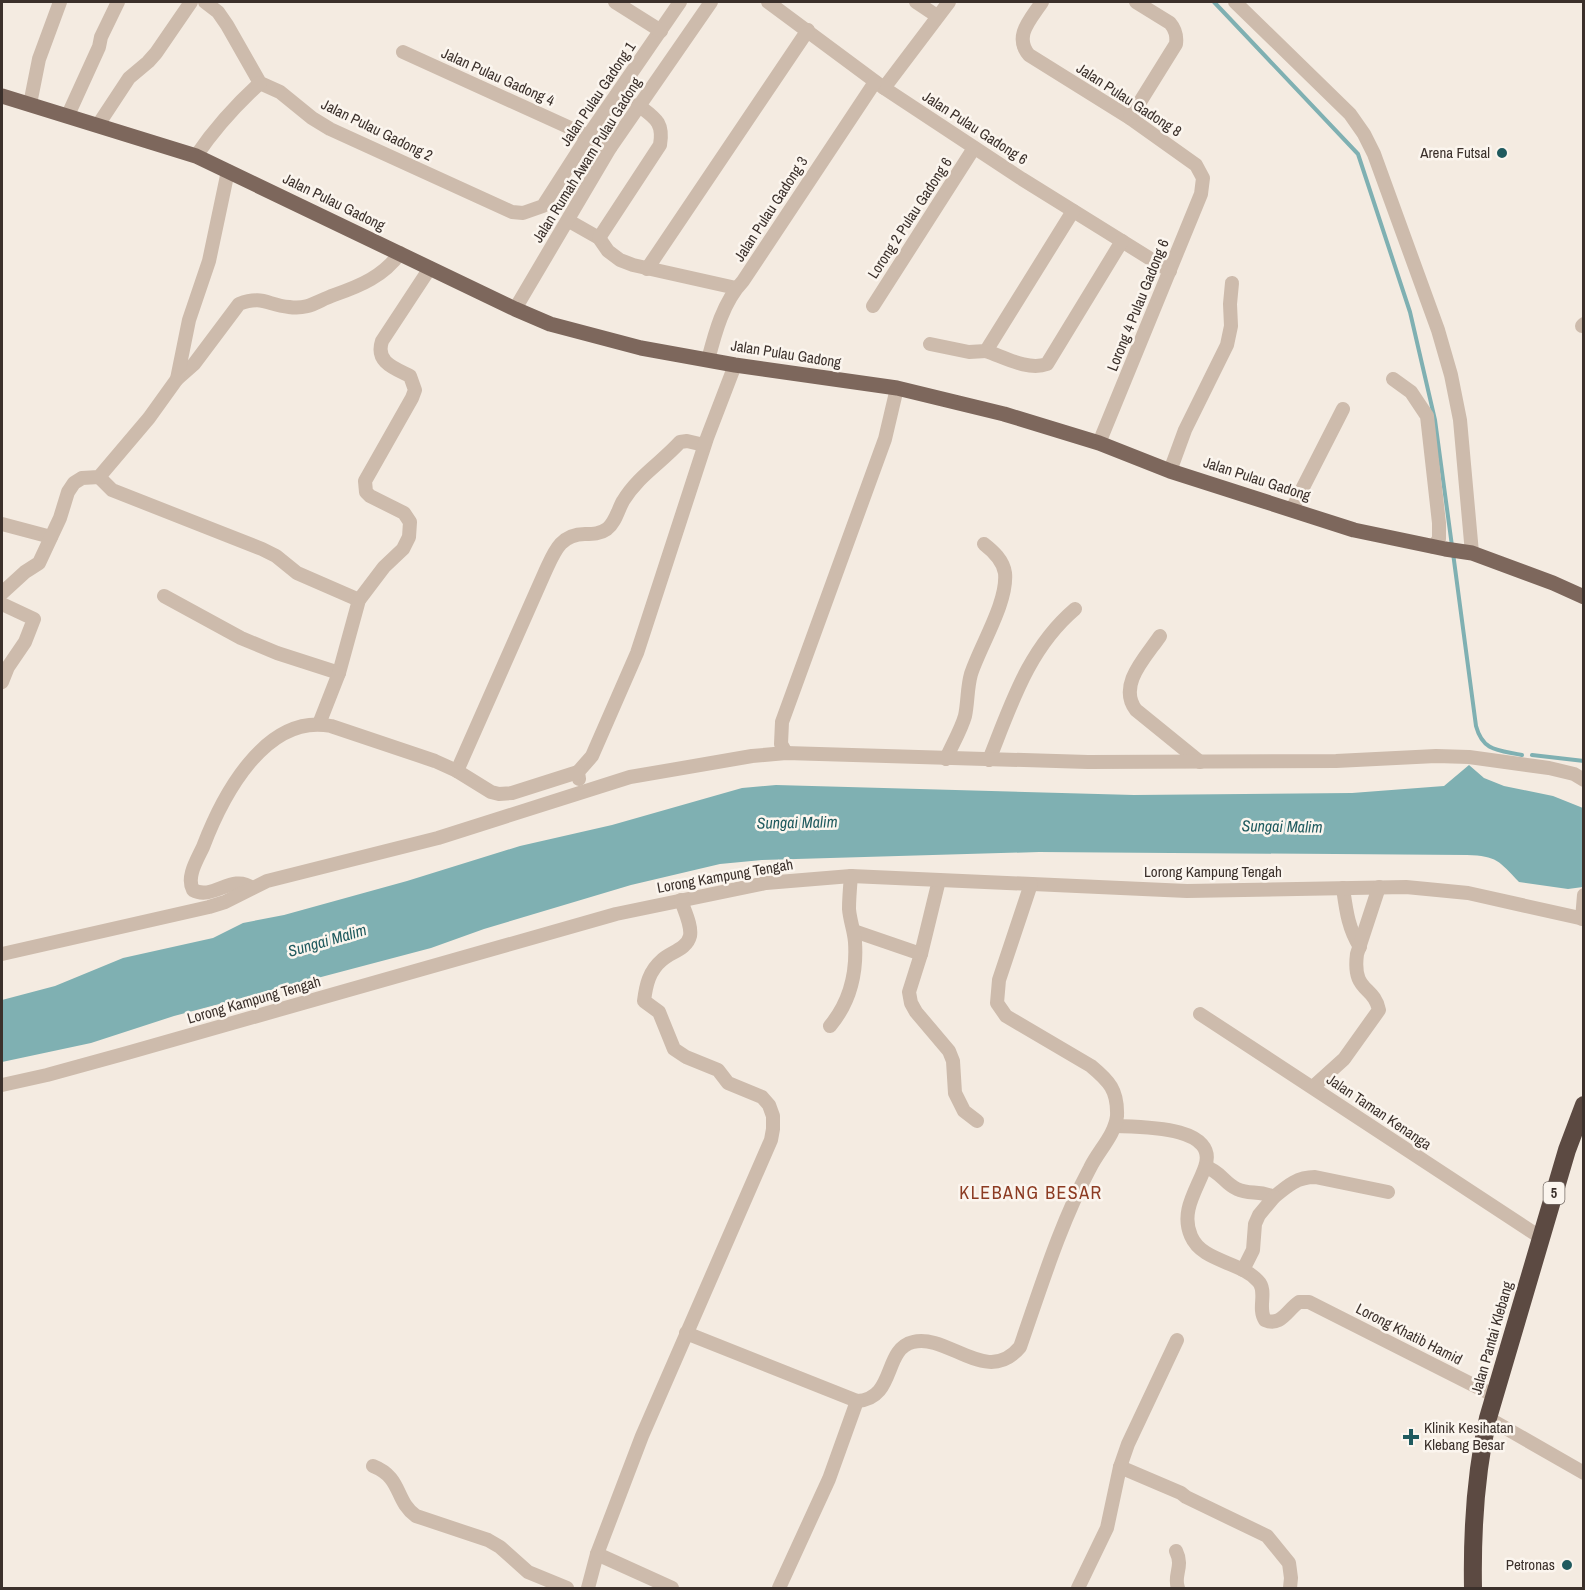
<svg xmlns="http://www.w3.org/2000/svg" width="1585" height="1590" viewBox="0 0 1585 1590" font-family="'Archivo Narrow',sans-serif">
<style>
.water{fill:#7fb0b2}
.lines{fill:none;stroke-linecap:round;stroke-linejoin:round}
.stream{stroke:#7fb0b2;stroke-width:4}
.minor{stroke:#cdbbac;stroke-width:14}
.major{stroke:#7d675c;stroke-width:15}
.highway{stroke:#5c4a42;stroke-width:18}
.poi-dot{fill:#1f5a5e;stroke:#fbf5ee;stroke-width:2}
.labels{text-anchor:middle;stroke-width:5;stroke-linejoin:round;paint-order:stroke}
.shield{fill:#fbf5ee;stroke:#756b66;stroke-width:1.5}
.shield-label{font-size:14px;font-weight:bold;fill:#3b302b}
.street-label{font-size:15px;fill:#3b302b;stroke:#fbf5ee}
.poi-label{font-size:15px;fill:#3b302b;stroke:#fbf5ee;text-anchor:end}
.water-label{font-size:16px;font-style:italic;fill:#1f5a5e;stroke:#fbf5ee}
.quarter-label{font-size:18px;letter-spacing:1.5px;fill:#8c3b22;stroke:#fbf5ee}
</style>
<rect width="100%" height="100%" fill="#f4ebe1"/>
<path class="water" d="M1469 765 1484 778 1504 786 1553 796 1583 808V887L1568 889 1519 882C1499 861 1497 856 1467 855L1039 852 762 860 720 864 631 885 484 929 431 948 174 1016 91 1043 2 1062V1000L55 986 123 958 213 938 243 923 284 915 407 881 520 846 612 825 742 788 776 785 1134 795 1352 793 1444 786Z"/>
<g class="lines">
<g class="stream">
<path d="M1214 2 1358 154 1410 312 1435 420 1452 546"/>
<path d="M1453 553 1476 726C1483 752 1499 750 1522 755"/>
<path d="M1532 755 1584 761"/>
</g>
<g class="minor">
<path d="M205 2 218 12 227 25 260 83 280 92 312 118 330 129 512 212 523 213 543 206 588 136 680 2"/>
<path d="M615 2 661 31"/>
<path d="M768 2 884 88 1022 179 1170 271"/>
<path d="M916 2 937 16"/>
<path d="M1042 2C1031 19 1013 36 1029 55L1130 118 1196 165 1203 178 1201 194 1099 443"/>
<path d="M1235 2 1350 114 1364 134 1374 154 1438 330 1451 375 1460 420 1472 553"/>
<path d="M403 52 588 136 610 148"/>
<path d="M884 88 949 2"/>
<path d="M30 104 39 59 60 2"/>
<path d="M68 115 99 47 101 37 118 2"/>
<path d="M1130 118 1176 44C1177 36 1176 30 1170 23L1136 2"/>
<path d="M98 125 129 78 148 62 156 53 191 2"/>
<path d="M196 156C215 128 236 105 260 83"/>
<path d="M569 221 599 238 608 251 620 260 633 265 736 288"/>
<path d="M599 238 660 145C664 122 655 118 638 105"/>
<path d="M647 269 808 30"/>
<path d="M873 306 974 148"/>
<path d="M515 309 610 148 711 2"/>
<path d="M1582 326 1584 324"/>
<path d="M930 344 969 352 986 351 1073 211"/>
<path d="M986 351C1004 357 1028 371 1047 364L1122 241"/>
<path d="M708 360C715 333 723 302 743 281L875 82"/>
<path d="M177 379 194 364 239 304C263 295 267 305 289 307 309 310 317 301 334 295 360 286 384 276 400 253"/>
<path d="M1393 379 1411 392 1427 416 1439 523V539L1433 547"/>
<path d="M1170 471 1185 430 1227 345 1231 326 1230 304 1232 283"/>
<path d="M99 477 112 490 262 549 276 556 297 573 359 600"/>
<path d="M1292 509 1343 409"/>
<path d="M2 524 51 537"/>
<path d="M2 593 25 572 39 563 60 518 68 492 74 483 82 478 99 477 149 418 177 379 189 320 209 261 228 171"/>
<path d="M164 596 241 638 277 653 339 673"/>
<path d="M2 604 34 619 25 642 8 667 2 682"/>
<path d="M1160 636C1146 657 1117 685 1136 710L1200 762"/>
<path d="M319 724 339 673 359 600 384 567 403 549 409 537 410 522 404 513 370 496 366 492 365 481 412 398 415 390 410 376C394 368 375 362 382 341L430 268"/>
<path d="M786 753 781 744 782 722 885 439 897 388"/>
<path d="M946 759C952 745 961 730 965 716 968 702 967 688 971 674 980 646 1008 602 1005 573 1003 560 993 551 984 544"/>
<path d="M989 760C1011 705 1028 649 1075 609"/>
<path d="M457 771 545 572C554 553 560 534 585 534 593 534 600 534 607 529 615 523 618 510 623 501 638 476 661 463 680 442L687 441 704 445"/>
<path d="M579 779 578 772 592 756 637 653 707 438 735 365"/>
<path d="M939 880 921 954 909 992 911 1003 916 1012 949 1051 953 1061 955 1093 964 1111 977 1121"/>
<path d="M252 888C232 873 213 901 193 890 186 877 197 860 203 847 222 797 265 713 331 726L435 761 457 771 491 792 499 794 512 793 578 772"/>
<path d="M1343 888C1346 909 1348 928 1360 947"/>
<path d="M1582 919 1584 895"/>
<path d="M854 931 921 954"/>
<path d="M2 954 209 907 225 902 267 881 438 838 630 777 752 756 786 753 1088 762 1336 761 1436 756 1469 757 1549 768 1574 774 1584 780"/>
<path d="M1200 1014 1540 1237"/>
<path d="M830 1026C850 1002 857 973 855 942 854 930 850 921 849 909 849 898 850 887 851 876"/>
<path d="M2 1085 47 1075 127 1053 616 914 766 883 851 876 1187 891 1406 887 1468 893 1584 919"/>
<path d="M1313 1087 1344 1059 1379 1010C1374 985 1352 993 1357 954L1379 887"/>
<path d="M1115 1126C1137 1127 1220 1125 1205 1167 1197 1190 1180 1211 1191 1236 1202 1262 1240 1261 1258 1281 1268 1291 1257 1308 1265 1320 1281 1327 1287 1310 1299 1302H1309L1493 1395"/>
<path d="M1206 1167C1221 1172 1224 1183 1237 1189 1249 1195 1259 1190 1274 1197 1287 1186 1297 1177 1315 1177L1388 1192"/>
<path d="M1243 1270 1253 1250 1255 1224 1259 1215 1274 1197"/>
<path d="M686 1333 857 1401C896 1399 883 1349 913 1342 948 1333 987 1387 1020 1347 1041 1287 1060 1224 1090 1168 1098 1151 1115 1135 1117 1116 1118 1090 1109 1081 1091 1066L1006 1016 997 1003 999 980 1031 884"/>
<path d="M1488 1418 1584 1473"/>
<path d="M373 1466C403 1478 394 1500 416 1516L488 1540 500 1547 528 1572 567 1588"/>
<path d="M1120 1467 1181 1493 1186 1497 1267 1536 1289 1563 1291 1578 1290 1588"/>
<path d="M1176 1551C1184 1567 1173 1575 1178 1588"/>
<path d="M597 1554 672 1588"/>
<path d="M588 1588 597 1554 642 1436 771 1140 773 1129V1116L769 1105 762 1097 728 1083 718 1070 686 1057 674 1049 659 1012 644 1001C646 985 649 971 662 960 671 952 687 949 690 936 692 925 684 910 681 900"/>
<path d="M779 1588 829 1479 857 1401"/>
<path d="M1078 1588 1107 1528 1120 1467 1128 1444 1177 1340"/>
</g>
<path class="major" d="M2 96 196 156 515 309 550 324 641 348 735 365 897 388 1004 414 1099 443 1170 471 1354 530 1445 549 1472 553 1553 583 1584 597"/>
<path class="highway" d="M1473 1588C1472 1531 1475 1475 1488 1418L1567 1150 1584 1105"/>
</g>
<g class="poi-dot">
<circle cx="1502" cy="153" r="6"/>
<path d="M1408 1428h6v6h6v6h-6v6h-6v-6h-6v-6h6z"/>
<circle cx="1567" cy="1565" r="6"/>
</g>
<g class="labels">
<rect class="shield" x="1543.5" y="1182" width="21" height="22" rx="4.5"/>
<g class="shield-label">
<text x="1554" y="1198">5</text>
</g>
<g class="street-label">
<text transform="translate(498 77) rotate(24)" y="5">Jalan Pulau Gadong 4</text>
<text transform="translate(598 94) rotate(-56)" y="5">Jalan Pulau Gadong 1</text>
<text transform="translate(1129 100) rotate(33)" y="5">Jalan Pulau Gadong 8</text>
<text transform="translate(975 128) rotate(33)" y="5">Jalan Pulau Gadong 6</text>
<text transform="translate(377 130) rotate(26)" y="5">Jalan Pulau Gadong 2</text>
<text transform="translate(587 160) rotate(-58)" y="5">Jalan Rumah Awam Pulau Gadong</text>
<text transform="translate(334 202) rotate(26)" y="5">Jalan Pulau Gadong</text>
<text transform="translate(771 209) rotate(-57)" y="5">Jalan Pulau Gadong 3</text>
<text transform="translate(910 218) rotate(-57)" y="5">Lorong 2 Pulau Gadong 6</text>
<text transform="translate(1138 305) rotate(-68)" y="5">Lorong 4 Pulau Gadong 6</text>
<text transform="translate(786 354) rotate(9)" y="5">Jalan Pulau Gadong</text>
<text transform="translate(1257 479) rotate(18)" y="5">Jalan Pulau Gadong</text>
<text x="1213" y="877">Lorong Kampung Tengah</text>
<text transform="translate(725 876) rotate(-10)" y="5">Lorong Kampung Tengah</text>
<text transform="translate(254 1000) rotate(-16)" y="5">Lorong Kampung Tengah</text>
<text transform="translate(1379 1112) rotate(34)" y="5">Jalan Taman Kenanga</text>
<text transform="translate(1409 1334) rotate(27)" y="5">Lorong Khatib Hamid</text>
<text transform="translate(1492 1338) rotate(-74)" y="5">Jalan Pantai Klebang</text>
</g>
<g class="poi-label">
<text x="1490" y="158">Arena Futsal</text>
<text x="1424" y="1433" text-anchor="start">Klinik Kesihatan<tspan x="1424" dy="17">Klebang Besar</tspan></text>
<text x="1555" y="1570">Petronas</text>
</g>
<g class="water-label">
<text transform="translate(797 822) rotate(-1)" y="6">Sungai Malim</text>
<text transform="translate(1282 826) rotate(1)" y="6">Sungai Malim</text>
<text transform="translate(327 940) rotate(-16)" y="6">Sungai Malim</text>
</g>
<g class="quarter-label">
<text x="1031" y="1199">KLEBANG BESAR</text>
</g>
</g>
<rect width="1585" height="1590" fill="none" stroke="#3b302b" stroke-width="6"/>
</svg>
